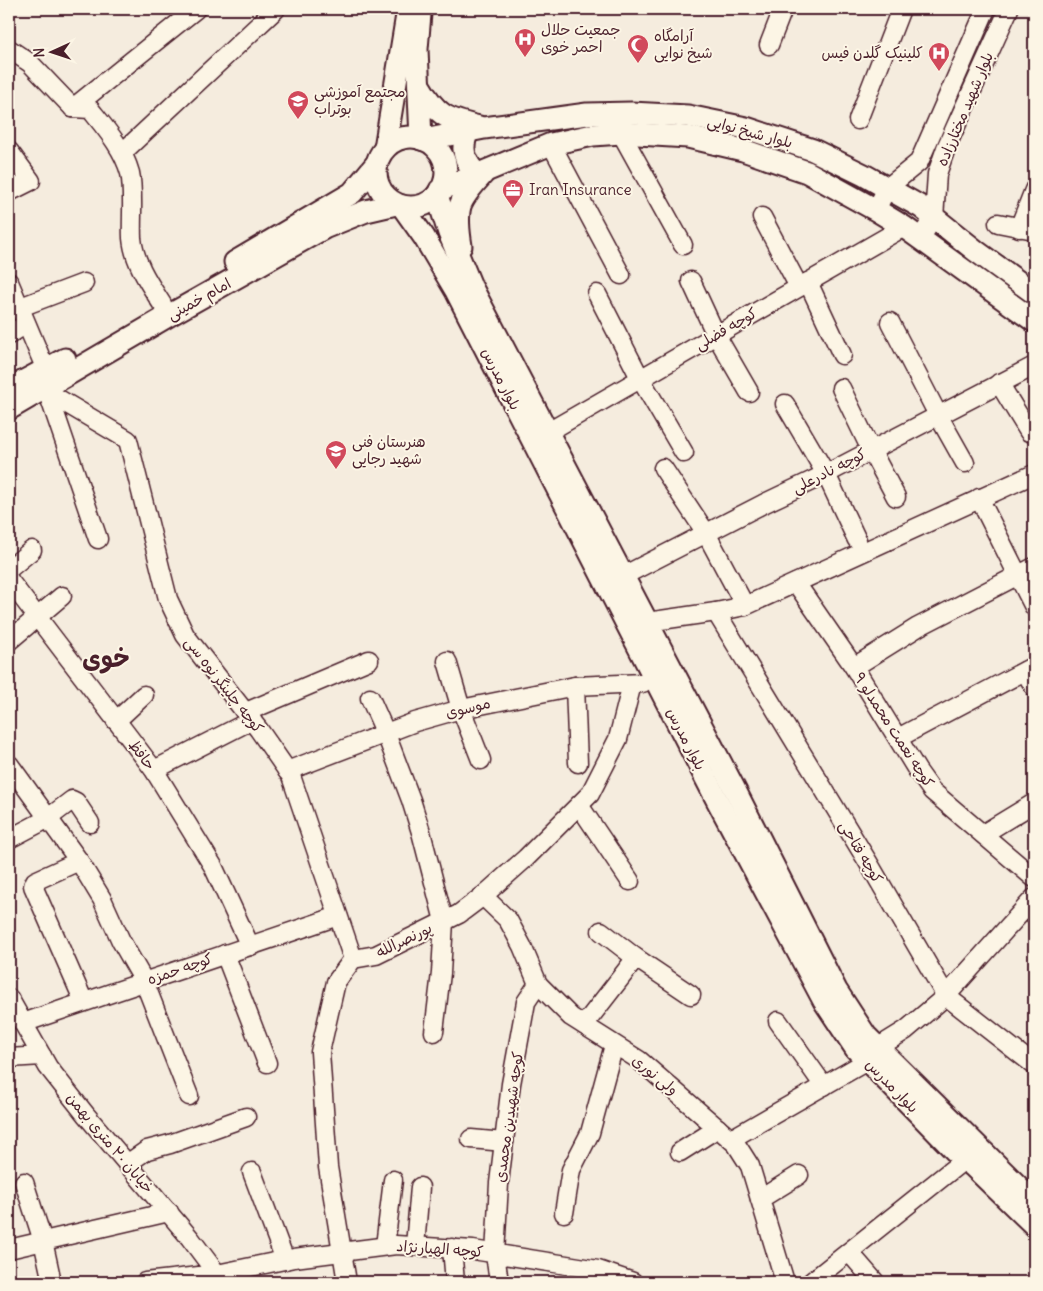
<svg xmlns="http://www.w3.org/2000/svg" width="1043" height="1291" viewBox="0 0 1043 1291" font-family="Delius,'Playpen Sans Arabic',sans-serif">
<style>
.lines{fill:none;stroke-linecap:round;stroke-linejoin:round}
.minor-casing{stroke:#4a1f2b;stroke-width:21}
.major-casing{stroke:#4a1f2b;stroke-width:25}
.minor{stroke:#fcf5e5;stroke-width:18}
.major{stroke:#fcf5e5;stroke-width:21}
.labels{text-anchor:middle;stroke-width:4;stroke-linejoin:round;paint-order:stroke}
.poi-label{font-size:15px;fill:#4a1f2b;stroke:#fcf5e5;text-anchor:start}
.street-label{font-size:15px;fill:#4a1f2b;stroke:#fcf5e5}
.town-label{font-size:25px;font-weight:bold;fill:#4a1f2b;stroke:#fcf5e5}
</style>
<rect width="100%" height="100%" fill="#f5ecde"/>
<filter id="ink" filterUnits="userSpaceOnUse"><feTurbulence type="fractalNoise" baseFrequency=".02" numOctaves="2"/><feDisplacementMap in="SourceGraphic" scale="10" xChannelSelector="R" yChannelSelector="G"/><feConvolveMatrix kernelMatrix="1 2 1 2 8 2 1 2 1" color-interpolation-filters="sRGB"/></filter>
<g filter="url(#ink)">
<g class="lines">
<g class="minor-casing">
<g id="minor">
<path d="M769 45 783 9"/>
<path d="M9 49 30 63 73 108"/>
<path d="M73 108 90 109C106 129 123 148 130 173 134 190 131 220 132 238 134 262 150 285 162 304"/>
<path d="M73 108 196 9"/>
<path d="M858 120 901 9"/>
<path d="M621 133 683 245"/>
<path d="M551 144 621 275"/>
<path d="M9 151 31 181 9 192"/>
<path d="M123 152 276 9"/>
<path d="M876 210 887 188 919 162 986 9"/>
<path d="M762 217 799 287"/>
<path d="M998 223 1034 230"/>
<path d="M1019 228 1034 190"/>
<path d="M920 238 934 218 937 174 946 148 1009 9"/>
<path d="M691 281 716 335 749 392"/>
<path d="M9 282 46 370"/>
<path d="M808 282 842 355"/>
<path d="M597 294 640 378 684 453"/>
<path d="M18 308 84 283"/>
<path d="M890 322 938 415 965 463"/>
<path d="M9 335 26 324"/>
<path d="M999 383 1029 432"/>
<path d="M841 388 871 450 896 497"/>
<path d="M42 389 128 440 168 599 185 635 259 730 291 776 353 959"/>
<path d="M48 393 98 539"/>
<path d="M785 404 826 474 857 540"/>
<path d="M548 432 904 227"/>
<path d="M663 468 706 533 745 606"/>
<path d="M979 498 1034 607"/>
<path d="M9 569 32 550"/>
<path d="M623 576 763 504 826 474 1034 366"/>
<path d="M9 580 154 770 213 866 250 946"/>
<path d="M796 583 854 667 917 770 932 791 1034 878"/>
<path d="M716 612 868 862 946 996 1034 1065"/>
<path d="M647 622 716 612 745 606 1034 474"/>
<path d="M9 641 62 596"/>
<path d="M447 661 461 709 481 760"/>
<path d="M854 667 918 627 1034 567"/>
<path d="M1025 671 1034 687"/>
<path d="M575 686 578 763"/>
<path d="M370 698 386 734 411 800 421 832 444 921 441 973 434 1032"/>
<path d="M246 712 369 660"/>
<path d="M116 721 144 695"/>
<path d="M898 738 1034 666"/>
<path d="M9 764 79 861 102 899 121 941 144 981 189 1096"/>
<path d="M154 770 252 720"/>
<path d="M287 771 415 722 461 709 575 686 643 683"/>
<path d="M579 805 630 881"/>
<path d="M983 834 1034 803"/>
<path d="M9 839 47 819 72 800 76 802 90 823"/>
<path d="M79 861 35 881 33 886 84 1002"/>
<path d="M483 896 508 920 522 946 538 984 571 1017 639 1060 736 1144 750 1166 785 1282"/>
<path d="M601 931 636 958"/>
<path d="M225 954 267 1063"/>
<path d="M9 998 48 1067 86 1115 190 1238 217 1274 219 1282"/>
<path d="M778 1021 824 1086"/>
<path d="M23 1023 338 916"/>
<path d="M584 1025 636 958 691 995"/>
<path d="M877 1048 906 1030 946 996 1034 898"/>
<path d="M9 1058 42 1056"/>
<path d="M471 1139 504 1142"/>
<path d="M731 1139 867 1061"/>
<path d="M680 1152 718 1128"/>
<path d="M127 1164 147 1150 170 1144 246 1117"/>
<path d="M252 1172 285 1260"/>
<path d="M24 1182 43 1241 52 1282"/>
<path d="M760 1199 799 1175"/>
<path d="M564 1213 571 1170 590 1133 614 1045"/>
<path d="M385 1246 393 1180"/>
<path d="M415 1246 420 1187"/>
<path d="M452 1248 455 1282"/>
<path d="M9 1249 169 1212"/>
<path d="M849 1252 875 1282"/>
<path d="M145 1282 217 1274 294 1258 396 1245 473 1250 598 1270 633 1282"/>
<path d="M347 1282 328 1167 320 1052 336 982 353 959 376 955 459 914 483 896 526 858 590 794 618 739 632 684"/>
<path d="M499 1282 495 1254 499 1183 504 1142 511 1084 526 1002 538 984"/>
<path d="M811 1282 964 1160"/>
</g>
</g>
<g class="major-casing">
<g id="major">
<path d="M420 14 417 49 421 139"/>
<path d="M419 85C437 116 446 119 479 127"/>
<path d="M468 131C460 148 464 162 478 175"/>
<circle cx="411" cy="172" r="35"/>
<path d="M424 140 484 128 587 114 631 113 688 116 746 128 813 150 864 175 921 207 976 251 1034 293"/>
<path d="M385 148 408 9"/>
<path d="M440 190 551 144 593 135 621 133 688 137 743 150 807 172 876 210 904 227 1034 321"/>
<path d="M437 195 449 233 471 286 734 788 836 990 866 1036 1034 1202"/>
<path d="M402 206 424 237 456 291 717 800 824 1001 856 1049 963 1159 973 1166 1034 1225"/>
<path d="M461 246C459 234 457 218 460 206 464 194 475 183 483 174"/>
<path d="M235 262 352 193 377 163"/>
<path d="M9 389 65 359"/>
<path d="M9 409 168 316 324 228 366 211 396 204"/>
</g>
</g>
<use href="#minor" class="minor"/>
<use href="#major" class="major"/>
</g>
</g>
<defs>
<g id="hospital-pin" transform="scale(1.125)"><path d="M0 17L-7.5 6A9.5 9.5 0 1 1 7.5 6Z" fill="#d1495b" stroke="#fcf5e5"/><path d="M-5-5h3v3.5h4V-5h3V5h-3V1.5h-4V5h-3Z" fill="#fff"/></g>
<g id="mosque-pin" transform="scale(1.125)"><path d="M0 17L-7.5 6A9.5 9.5 0 1 1 7.5 6Z" fill="#d1495b" stroke="#fcf5e5"/><path d="M3.5-4.9A6 6 0 1 0 3.5 4.9A5 5 0 1 1 3.5-4.9Z" fill="#fff"/></g>
<g id="school-pin" transform="scale(1.125)"><path d="M0 17L-7.5 6A9.5 9.5 0 1 1 7.5 6Z" fill="#d1495b" stroke="#fcf5e5"/><path d="M0-5L7-2L0 1L-7-2ZM-4 1L0 2.5L4 1V4Q0 6-4 4Z" fill="#fff"/></g>
<g id="office-pin" transform="scale(1.125)"><path d="M0 17L-7.5 6A9.5 9.5 0 1 1 7.5 6Z" fill="#d1495b" stroke="#fcf5e5"/><path d="M-6-3h4V-5.5h4V-3h4V5H-6ZM-1-4.5V-3h2v-1.5ZM-6 0V1H6V0Z" fill="#fff"/></g>
</defs>
<g fill-rule="evenodd">
<use href="#hospital-pin" x="525" y="39"/>
<use href="#mosque-pin" x="638" y="45"/>
<use href="#hospital-pin" x="939" y="53"/>
<use href="#school-pin" x="298" y="101"/>
<use href="#office-pin" x="513" y="190"/>
<use href="#school-pin" x="336" y="451"/>
</g>
<g class="labels">
<g class="poi-label">
<text x="541" y="35">جمعیت حلال<tspan x="541" dy="17">احمر خوی</tspan></text>
<text x="654" y="41">آرامگاه<tspan x="654" dy="17">شیخ نوایی</tspan></text>
<text x="923" y="58" text-anchor="end">کلینیک گلدن فیس</text>
<text x="314" y="97">مجتمع آموزشی<tspan x="314" dy="17">بوتراب</tspan></text>
<text x="529" y="195">Iran Insurance</text>
<text x="352" y="447">هنرستان فنی<tspan x="352" dy="17">شهید رجایی</tspan></text>
</g>
<g class="street-label">
<text transform="translate(965 109) rotate(-67)" y="5">بلوار شهید مختارزاده</text>
<text transform="translate(750 132) rotate(15)" y="5">بلوار شیخ نوایی</text>
<text transform="translate(199 299) rotate(-29)" y="5">امام خمینی</text>
<text transform="translate(726 329) rotate(-30)" y="5">کوچه فضلی</text>
<text transform="translate(501 379) rotate(63)" y="5">بلوار مدرس</text>
<text transform="translate(829 471) rotate(-27)" y="5">کوچه نادرعلی</text>
<text transform="translate(224 685) rotate(52)" y="5">کوچه چلینگر نوه سی</text>
<text transform="translate(468 708) rotate(-14)" y="5">موسوی</text>
<text transform="translate(894 730) rotate(57)" y="5">کوچه نعمت محمدلو ۹</text>
<text transform="translate(686 739) rotate(63)" y="5">بلوار مدرس</text>
<text transform="translate(142 755) rotate(53)" y="5">حافظ</text>
<text transform="translate(861 852) rotate(59)" y="5">کوچه فتاحی</text>
<text transform="translate(404 940) rotate(-26)" y="5">پورنصرالله</text>
<text transform="translate(180 969) rotate(-19)" y="5">کوچه حمزه</text>
<text transform="translate(655 1075) rotate(39)" y="5">ولی نوری</text>
<text transform="translate(892 1086) rotate(46)" y="5">بلوار مدرس</text>
<text transform="translate(509 1117) rotate(-82)" y="5">کوچه شهیدین محمدی</text>
<text transform="translate(110 1143) rotate(50)" y="5">خیابان ۲۰ متری بهمن</text>
<text transform="translate(440 1249) rotate(4)" y="5">کوچه الهیارنژاد</text>
</g>
<g class="town-label">
<text x="106" y="667">خوی</text>
</g>
</g>
<rect width="1043" height="1291" fill="none" stroke="#fcf5e5" stroke-width="30"/>
<rect x="15" y="15" width="1013" height="1261" fill="none" stroke="#4a1f2b" stroke-width="2" filter="url(#ink)"/>
<g transform="translate(52 52) rotate(267)" stroke="#fcf5e5" stroke-width="4" paint-order="stroke">
<path d="M0-4L9 19L0 12L-9 19Z" fill="#4a1f2b"/>
<text y="-8" font-size="14" font-weight="bold" text-anchor="middle" fill="#4a1f2b">N</text>
</g>
</svg>
